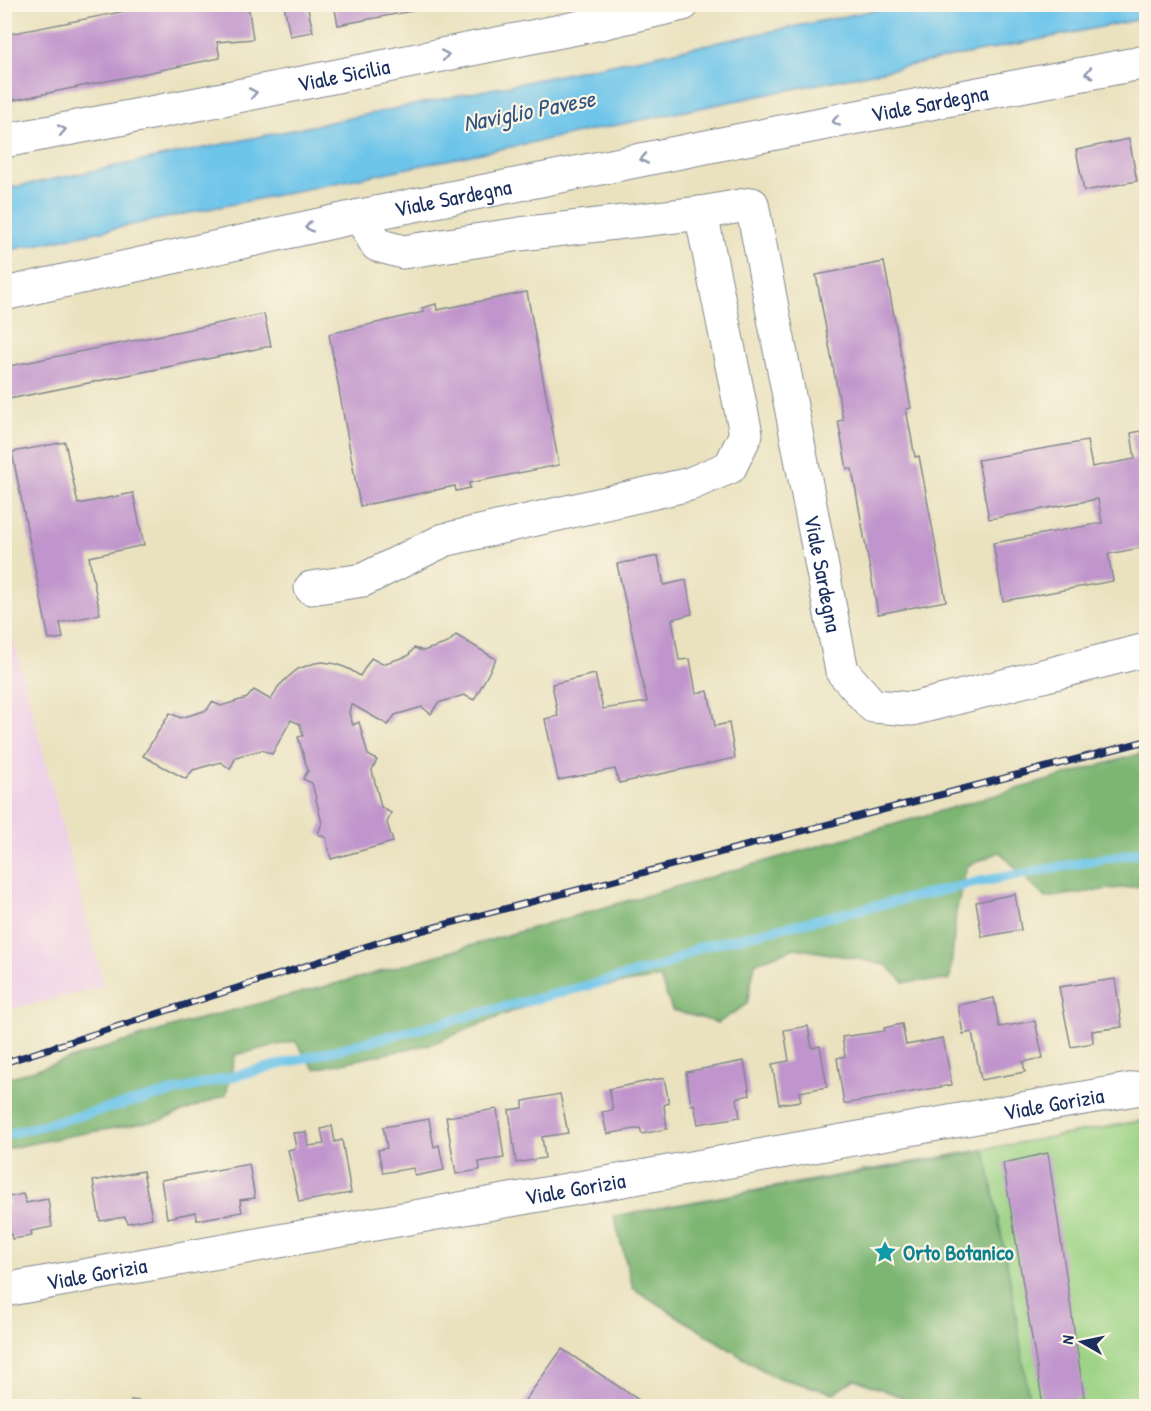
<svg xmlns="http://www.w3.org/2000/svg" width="1151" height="1411" viewBox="0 0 1151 1411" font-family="'Patrick Hand',sans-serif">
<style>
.built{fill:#eed0e7}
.green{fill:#9cd385;stroke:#5c8172;stroke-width:1.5}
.forest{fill:#7db572;stroke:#4c7268;stroke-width:1.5}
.water{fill:#6cc4ea;stroke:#447aa4;stroke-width:1.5}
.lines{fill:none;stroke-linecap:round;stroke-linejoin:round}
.stream{stroke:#6cc4ea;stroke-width:10}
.building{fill:#c094cc}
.minor-casing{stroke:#82888e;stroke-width:35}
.minor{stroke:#fff;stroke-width:33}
.rail-casing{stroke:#1b2f5e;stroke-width:7}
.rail{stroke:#fcf5e5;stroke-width:4.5;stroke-dasharray:14;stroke-linecap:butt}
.oneway{stroke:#8d97ae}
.labels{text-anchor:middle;stroke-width:4.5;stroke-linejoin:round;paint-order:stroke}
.street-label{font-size:22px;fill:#1b2f5e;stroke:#fcf5e5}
.culture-label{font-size:22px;font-weight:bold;fill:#0d838f;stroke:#fcf5e5;text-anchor:start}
.water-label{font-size:24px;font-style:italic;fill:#2f5481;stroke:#fcf5e5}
</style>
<rect width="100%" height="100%" fill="#fcf5e5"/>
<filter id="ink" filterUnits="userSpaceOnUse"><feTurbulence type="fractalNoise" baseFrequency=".0167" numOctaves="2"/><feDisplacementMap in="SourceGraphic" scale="12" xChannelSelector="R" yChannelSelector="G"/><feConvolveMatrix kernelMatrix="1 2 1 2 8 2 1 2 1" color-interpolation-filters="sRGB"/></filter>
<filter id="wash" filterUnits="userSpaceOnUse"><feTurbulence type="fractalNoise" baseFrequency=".008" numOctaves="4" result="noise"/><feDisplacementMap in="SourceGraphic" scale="24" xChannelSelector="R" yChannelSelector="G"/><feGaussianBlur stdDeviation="1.35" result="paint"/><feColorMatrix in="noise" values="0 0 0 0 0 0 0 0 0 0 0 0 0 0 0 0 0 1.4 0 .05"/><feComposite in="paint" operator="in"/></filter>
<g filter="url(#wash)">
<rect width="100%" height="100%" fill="#eae2bf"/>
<path class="built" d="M4 603 104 986 5 1011H4Z"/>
<path class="green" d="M1146 1120V1406H900L902 1397 855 1379 834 1393 772 1376 633 1288 614 1216Z"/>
<g class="forest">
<path d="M1146 752V886L1109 889 1045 898 1000 852 967 866 956 912 950 980 904 982 886 965 854 958 795 948 755 963 747 1004 718 1023 672 1010 660 978 561 992 431 1044 315 1069 295 1041 235 1055 226 1095 162 1120 74 1135 5 1149V1079L188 1022 358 978Z"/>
<path d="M985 1151 1012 1290 1030 1406H900L902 1397 855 1379 834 1393 772 1376 633 1288 614 1216Z"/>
</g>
<path class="water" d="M899 5H1146V18L729 102 5 251V189Z"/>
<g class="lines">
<path class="stream" d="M4 1135 664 966 700 947 978 882 1146 851"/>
</g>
<g id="blocks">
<g class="building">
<path d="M151 4H248L253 39 217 42 220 58 4 102V35L151 6Z"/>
<path d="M307 4 313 32 290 36 284 5Z"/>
<path d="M334 4H427L428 8 338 25Z"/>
<path d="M1129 139 1137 181 1084 191 1076 150Z"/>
<path d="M884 262 911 408 906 409 915 457 919 456 946 601 878 614 852 469H847L838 421 843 420 816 275Z"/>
<path d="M527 292 559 465 469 483 470 488 456 491 455 486 360 506 329 334 424 312 422 308 436 304 437 310Z"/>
<path d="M264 314 271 346 4 400V367Z"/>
<path d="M1146 430V490L1141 491 1145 515H1146V547L1108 554 1113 581 1003 601 993 543 1102 523 1098 499 989 519 978 460 1087 441 1092 467 1135 459 1131 433Z"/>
<path d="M65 442 78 504 133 493 144 545 89 557 100 614 60 623 63 638 49 640 12 452Z"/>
<path d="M658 556 664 585 686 580 692 614 672 619 679 660 690 659 696 693 708 691 715 726 729 723 735 758 619 783 615 769 558 780 545 719 558 716 552 684 595 674 603 709 647 702 617 564Z"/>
<path d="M456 635 496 659 474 700 464 695 438 703 431 714 422 707 395 715 388 725 351 704 349 713 353 725 359 722 368 755 377 760 372 770 381 807 391 813 387 823 393 842 331 859 326 838 318 834 322 823 312 783 303 779 308 771 298 737 303 736 300 724 291 720 272 754 262 750 236 757 230 769 221 762 193 770 186 779 143 756 170 713 181 718 207 710 212 702 221 706 247 698 254 690 271 700 278 687 287 678 298 669 315 663 323 662 336 664 349 669 360 676 371 658 382 664 408 656 414 648 423 651 448 643Z"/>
<path d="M1015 894 1021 930 982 937 976 902Z"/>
<path d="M1115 979 1122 1027 1092 1031 1093 1043 1071 1047 1059 987Z"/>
<path d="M994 998 999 1027 1035 1021 1043 1058 1023 1062 1025 1072 981 1080 972 1032 963 1034 958 1005Z"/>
<path d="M902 1024 906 1045 943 1038 952 1085 844 1104 837 1058 845 1056 842 1037 885 1031 884 1028Z"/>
<path d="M808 1026 812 1048 820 1046 827 1087 799 1092 801 1101 779 1104 772 1064 789 1061 784 1030Z"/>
<path d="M744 1061 750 1095 737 1098 740 1117 698 1124 694 1104 691 1105 686 1072Z"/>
<path d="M664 1078 669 1103 664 1105 667 1129 642 1134 640 1128 607 1134 602 1112 613 1110 609 1089Z"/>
<path d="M560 1094 568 1133 542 1137 545 1158 516 1163 509 1110 523 1108V1101Z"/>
<path d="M497 1109 504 1158 479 1162 480 1170 456 1174 446 1117Z"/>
<path d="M429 1119 434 1147 439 1145 444 1170 415 1176 413 1168 383 1173 378 1150 387 1148 383 1127Z"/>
<path d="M332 1126 335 1142 342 1140 351 1193 299 1202 288 1150 296 1148 293 1133 306 1132 308 1146 324 1144 321 1129Z"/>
<path d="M1048 1153 1084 1397 1043 1405 1003 1163Z"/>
<path d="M249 1164 255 1198 240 1200 242 1212 197 1220 196 1212 167 1218 161 1180Z"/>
<path d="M143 1171 152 1218 128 1223 125 1217 100 1221 93 1181Z"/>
<path d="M23 1194 26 1203 48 1199 52 1227 31 1231 32 1236 12 1239 11 1234 4 1235V1206L9 1205 8 1197Z"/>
<path d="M562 1349 648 1406H521Z"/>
<path d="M131 1400 169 1405V1406H130Z"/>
</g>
</g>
</g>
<g filter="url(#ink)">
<use href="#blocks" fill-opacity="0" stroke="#82888e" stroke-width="1.5"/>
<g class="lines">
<g class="minor-casing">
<g id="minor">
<path id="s1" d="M4 141 203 103 601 23 683 4"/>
<path id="s2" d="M701 213 752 204 842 671 873 706 912 709 1146 650"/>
<path id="s3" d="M4 294 360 216 831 122 1146 62"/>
<path d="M311 588 363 580 444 540 690 484 730 467 746 434 701 213 520 234 403 252 377 245 360 216"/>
<path id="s4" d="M4 1290 1146 1087"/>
</g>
</g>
<use href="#minor" class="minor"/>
<g class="rail-casing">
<path id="rail" d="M4 1063 386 940 1146 741"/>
</g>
<use href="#rail" class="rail"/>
</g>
<defs><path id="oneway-chevron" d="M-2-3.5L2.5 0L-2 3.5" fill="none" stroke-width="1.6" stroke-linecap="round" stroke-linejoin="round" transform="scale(1.5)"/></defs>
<g class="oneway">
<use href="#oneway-chevron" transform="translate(445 55) rotate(-11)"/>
<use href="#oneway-chevron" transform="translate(1089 73) rotate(169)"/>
<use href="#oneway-chevron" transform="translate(253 93) rotate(-11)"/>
<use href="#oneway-chevron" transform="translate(836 121) rotate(169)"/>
<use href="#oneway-chevron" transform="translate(62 130) rotate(-11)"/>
<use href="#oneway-chevron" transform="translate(644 159) rotate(169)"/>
<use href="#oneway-chevron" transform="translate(309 227) rotate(168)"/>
</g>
</g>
<defs>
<g id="sight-bare" transform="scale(1.8)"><path d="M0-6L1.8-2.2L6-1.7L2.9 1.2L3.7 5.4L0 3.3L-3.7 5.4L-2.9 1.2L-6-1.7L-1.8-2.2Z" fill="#0f9aa8" stroke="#fcf5e5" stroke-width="2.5" paint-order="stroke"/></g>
</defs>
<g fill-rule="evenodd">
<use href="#sight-bare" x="885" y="1252"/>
</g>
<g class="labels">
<g class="street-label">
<text dy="8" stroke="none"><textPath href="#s1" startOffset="346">Viale Sicilia</textPath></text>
<text dy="8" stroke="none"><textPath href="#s3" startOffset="945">Viale Sardegna</textPath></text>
<text dy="8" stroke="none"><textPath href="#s3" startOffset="459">Viale Sardegna</textPath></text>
<text dy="8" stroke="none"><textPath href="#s2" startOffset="428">Viale Sardegna</textPath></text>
<text dy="8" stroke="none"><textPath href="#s4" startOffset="1066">Viale Gorizia</textPath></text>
<text dy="8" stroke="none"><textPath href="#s4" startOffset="580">Viale Gorizia</textPath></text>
<text dy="8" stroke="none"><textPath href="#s4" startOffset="94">Viale Gorizia</textPath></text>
</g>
<g class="culture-label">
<text x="903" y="1260">Orto Botanico</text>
</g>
<g class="water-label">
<text transform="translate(529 111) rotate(-11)" y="8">Naviglio Pavese</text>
</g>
</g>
<rect width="1151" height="1411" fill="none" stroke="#fcf5e5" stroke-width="24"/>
<g transform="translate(1082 1342) rotate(279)" stroke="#fcf5e5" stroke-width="4.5" paint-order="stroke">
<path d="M0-4.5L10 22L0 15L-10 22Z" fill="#1b2f5e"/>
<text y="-9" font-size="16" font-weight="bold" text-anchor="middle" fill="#1b2f5e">N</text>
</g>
</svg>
